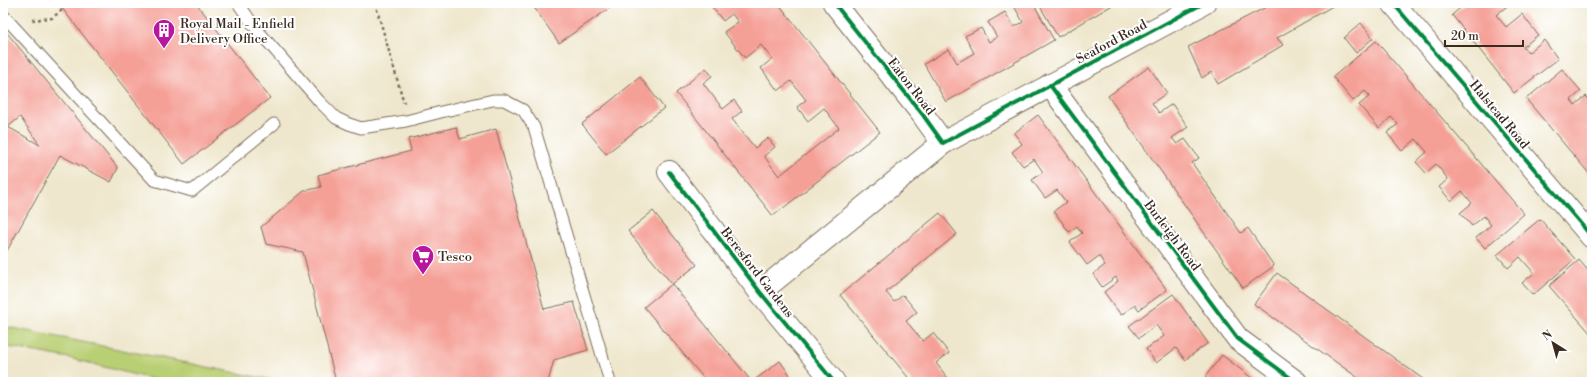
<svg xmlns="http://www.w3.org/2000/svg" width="1595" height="385" viewBox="0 0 1595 385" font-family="'Libre Bodoni',serif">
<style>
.green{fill:#b9cf73;stroke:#7a7c48}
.building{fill:#f5a097;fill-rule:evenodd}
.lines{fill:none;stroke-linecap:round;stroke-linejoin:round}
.lane-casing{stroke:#7a6c5b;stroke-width:13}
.street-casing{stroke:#7a6c5b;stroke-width:24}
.path{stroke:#7a6c5b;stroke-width:2.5;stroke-dasharray:3 3;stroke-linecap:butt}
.lane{stroke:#fff;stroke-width:11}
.street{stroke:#fff;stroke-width:22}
.cycleway-casing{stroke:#fff;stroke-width:6}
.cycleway{stroke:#00873e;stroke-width:4}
.labels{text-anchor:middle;stroke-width:4;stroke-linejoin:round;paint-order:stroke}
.poi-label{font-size:13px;fill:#3b2a1e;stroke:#fff;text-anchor:start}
.street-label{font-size:13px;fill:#3b2a1e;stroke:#fff}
</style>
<rect width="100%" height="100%" fill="#fff"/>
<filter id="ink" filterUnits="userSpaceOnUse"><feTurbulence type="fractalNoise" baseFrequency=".025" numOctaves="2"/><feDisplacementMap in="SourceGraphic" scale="8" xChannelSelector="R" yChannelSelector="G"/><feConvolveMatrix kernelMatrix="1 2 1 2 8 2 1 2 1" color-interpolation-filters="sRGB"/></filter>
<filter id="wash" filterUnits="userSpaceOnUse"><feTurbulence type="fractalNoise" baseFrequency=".012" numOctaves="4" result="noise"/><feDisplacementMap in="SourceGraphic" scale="16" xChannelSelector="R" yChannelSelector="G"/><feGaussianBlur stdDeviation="0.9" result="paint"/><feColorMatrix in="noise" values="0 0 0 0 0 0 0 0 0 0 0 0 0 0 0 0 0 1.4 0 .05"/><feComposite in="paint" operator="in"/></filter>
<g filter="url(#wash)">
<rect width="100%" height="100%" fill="#efe7cd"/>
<path class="green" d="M3 326 282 382H163L69 358 3 346Z"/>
<g id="blocks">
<g class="building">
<path d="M58 3H196L270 98 184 164Z"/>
<path d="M531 3H617L559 43Z"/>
<path d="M709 3H778L880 132 773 216 676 93 706 68 712 76 703 83 723 109 734 100 742 111 732 119 755 148 768 138 775 147 764 156 779 176 839 128 824 108 808 121 797 107 806 100 791 81 778 91 761 68 772 59 761 45 745 58 724 32 738 22 732 14 723 21Z"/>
<path d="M1020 3H1033L1054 40 946 102 924 64 949 49 957 63 974 53 965 36 981 28 989 42 997 37 988 22 1005 12 1014 27 1023 22 1014 6Z"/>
<path d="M1038 3H1116L1058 37Z"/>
<path d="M1274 3H1338L1277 38 1283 45 1218 84 1211 72 1202 78 1188 47Z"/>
<path d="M1466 3H1511L1496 15 1506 27 1522 14 1538 35 1523 47 1528 53 1544 40 1558 59 1514 93 1452 15Z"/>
<path d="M1361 23 1373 38 1356 53 1344 38Z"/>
<path d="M3 28 118 168 111 182 60 155 3 258ZM20 117 40 145 8 127Z"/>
<path d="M1376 41 1524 214 1485 248 1476 238 1491 225 1484 216 1472 226 1460 213 1472 203 1462 191 1451 201 1439 187 1448 179 1436 164 1426 173 1416 162 1427 152 1416 139 1402 151 1387 133 1398 124 1391 117 1379 128 1359 105 1370 96 1365 91 1353 101 1333 77Z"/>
<path d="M1149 67 1167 93 1152 103 1159 113 1172 104 1188 127 1172 138 1177 144 1185 139 1199 158 1192 163 1241 233 1248 228 1274 266 1243 288 1108 96Z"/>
<path d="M1562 69 1581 91 1571 100 1575 105 1586 96 1592 103V177L1526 99Z"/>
<path d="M640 77 664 108 606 154 582 124Z"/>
<path d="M1038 115 1167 290 1139 310 1135 305 1121 315 1104 292 1118 281 1116 277 1102 287 1093 274 1105 265 1099 256 1087 265 1070 242 1082 233 1077 226 1069 232 1054 211 1066 202 1057 190 1045 198 1032 180 1043 172 1034 159 1023 166 1012 152 1022 144 1014 133Z"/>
<path d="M456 127 460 139 496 129 544 309 574 302 588 350 554 360 548 382H336L303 252 266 244 261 227 304 191 321 187 318 175 411 151 408 139Z"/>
<path d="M653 211 697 265 672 284 628 231Z"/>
<path d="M940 213 957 234 886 292 894 302 903 295 917 312 906 321 923 341 933 333 949 353 936 363 951 382H912L840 295Z"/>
<path d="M1540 219 1575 259 1533 295 1522 283 1534 273 1520 257 1508 268 1497 255Z"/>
<path d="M1579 260 1592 275V335L1549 286Z"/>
<path d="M1277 273 1427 382H1364L1254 304Z"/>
<path d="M672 284 752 382H707L644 307Z"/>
<path d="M1173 294 1208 343 1185 360 1176 348 1156 363 1146 349 1164 336 1156 325 1139 338 1129 326Z"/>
<path d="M1222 355 1257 382H1212L1205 377Z"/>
<path d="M780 361 795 382H752Z"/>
</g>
</g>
</g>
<g filter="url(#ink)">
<use href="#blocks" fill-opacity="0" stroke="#7a6c5b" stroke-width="1"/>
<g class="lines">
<g class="lane-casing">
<g id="lane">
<path d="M238 3 254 26 319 101 336 118 349 124 361 128 406 121 441 112 493 100H504L523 110 534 127 610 382"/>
<path d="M3 15 154 180 192 191 274 124"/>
</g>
</g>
<g class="street-casing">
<g id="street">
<path d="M834 3 923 115 943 143"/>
<path d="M1393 3 1592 237"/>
<path d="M1050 85 1238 339 1296 382"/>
<path d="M669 172 760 292 834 382"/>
<path d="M760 292 943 143 1204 3"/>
</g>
</g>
<g class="path">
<path d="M375 3 404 103"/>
<path d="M32 20 52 18 62 10"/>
</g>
<use href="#lane" class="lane"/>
<use href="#street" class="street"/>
<g class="cycleway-casing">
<g id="cycleway">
<path d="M834 3 923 115 943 143 1204 3"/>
<path d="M1393 3 1592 237"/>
<path d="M1050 85 1238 339 1296 382"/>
<path d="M669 172 760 292 834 382"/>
</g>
</g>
<use href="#cycleway" class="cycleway"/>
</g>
</g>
<defs>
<g id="building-pin" transform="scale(1.15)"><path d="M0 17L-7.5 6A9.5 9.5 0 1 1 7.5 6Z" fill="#b5179e" stroke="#fff"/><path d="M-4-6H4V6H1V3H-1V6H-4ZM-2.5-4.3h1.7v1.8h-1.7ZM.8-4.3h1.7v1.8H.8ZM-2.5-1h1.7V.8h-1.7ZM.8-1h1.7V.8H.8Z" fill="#fff"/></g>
<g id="supermarket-pin" transform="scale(1.15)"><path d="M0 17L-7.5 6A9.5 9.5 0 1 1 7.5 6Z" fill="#b5179e" stroke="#fff"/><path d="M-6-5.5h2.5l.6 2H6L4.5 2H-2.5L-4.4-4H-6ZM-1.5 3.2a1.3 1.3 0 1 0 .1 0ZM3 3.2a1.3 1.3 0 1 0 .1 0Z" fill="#fff"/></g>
</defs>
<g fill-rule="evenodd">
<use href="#building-pin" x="164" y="30"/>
<use href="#supermarket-pin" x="423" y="256"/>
</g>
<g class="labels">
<g class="poi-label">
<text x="180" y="28">Royal Mail - Enfield<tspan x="180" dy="15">Delivery Office</tspan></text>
<text x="438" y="261">Tesco</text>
</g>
<g class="street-label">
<text transform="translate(1111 41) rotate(-28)" y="5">Seaford Road</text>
<text transform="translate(912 86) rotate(52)" y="5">Eaton Road</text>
<text transform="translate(1500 114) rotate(50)" y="5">Halstead Road</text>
<text transform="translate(1173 235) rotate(53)" y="5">Burleigh Road</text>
<text transform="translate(758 272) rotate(52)" y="5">Beresford Gardens</text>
</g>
</g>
<rect width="1595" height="385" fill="none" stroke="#fff" stroke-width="16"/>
<g transform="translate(1553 343) rotate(323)" stroke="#ffffff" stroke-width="3" paint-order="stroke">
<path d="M0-3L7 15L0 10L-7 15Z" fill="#3b2a1e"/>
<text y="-6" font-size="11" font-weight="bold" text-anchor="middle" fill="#3b2a1e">N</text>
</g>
<path d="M1445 40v6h78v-6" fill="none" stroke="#3b2a1e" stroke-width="2"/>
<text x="1451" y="40" font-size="12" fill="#3b2a1e" stroke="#ffffff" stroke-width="3" paint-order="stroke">20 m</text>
</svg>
